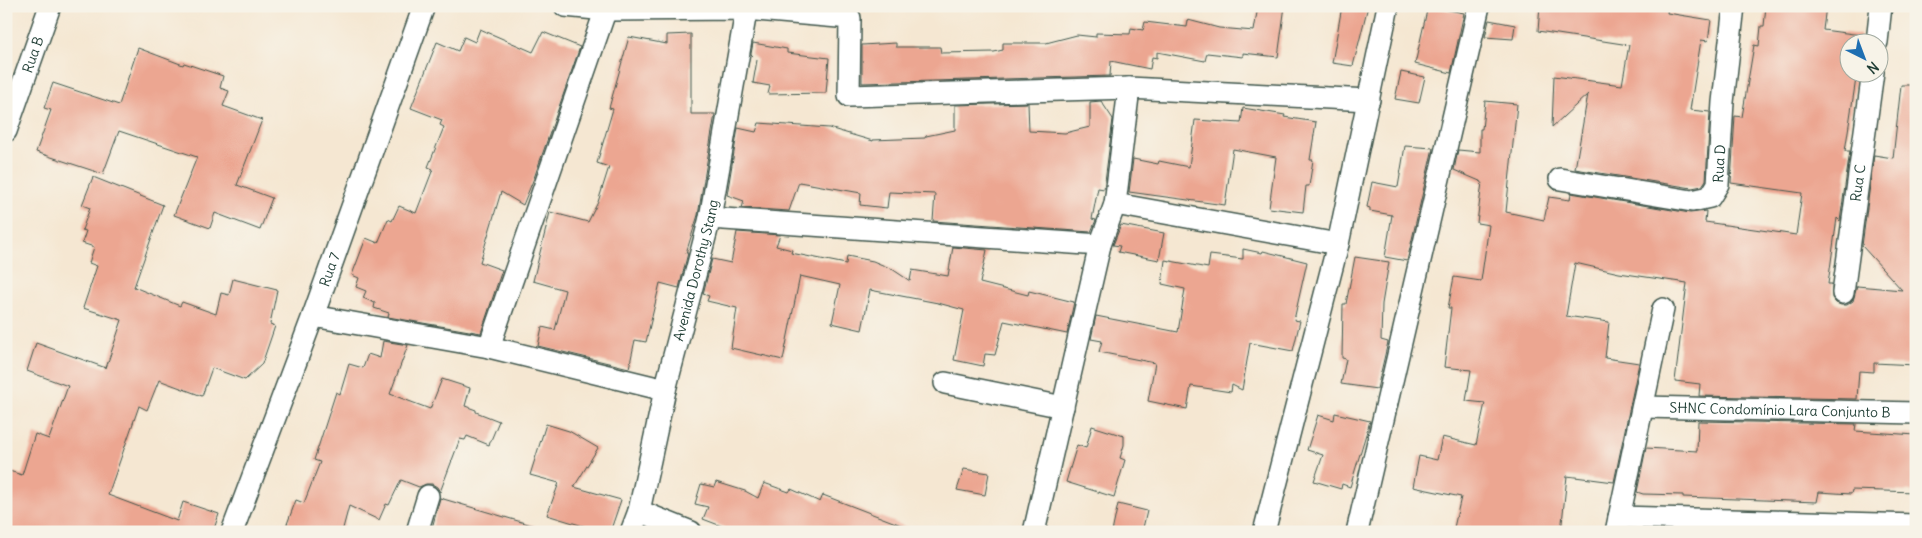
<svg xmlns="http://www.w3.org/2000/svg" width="1922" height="538" viewBox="0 0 1922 538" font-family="Delius,sans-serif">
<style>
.building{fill:#eca691}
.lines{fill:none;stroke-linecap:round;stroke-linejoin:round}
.minor-casing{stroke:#3f564c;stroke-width:24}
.minor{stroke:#fff;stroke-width:21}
.labels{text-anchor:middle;stroke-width:5;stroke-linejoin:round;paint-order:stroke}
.street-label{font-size:14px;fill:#1f3d34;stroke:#f7f3e8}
</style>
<rect width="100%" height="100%" fill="#f7f3e8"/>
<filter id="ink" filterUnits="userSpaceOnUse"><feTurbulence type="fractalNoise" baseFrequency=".02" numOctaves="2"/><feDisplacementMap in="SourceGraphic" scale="10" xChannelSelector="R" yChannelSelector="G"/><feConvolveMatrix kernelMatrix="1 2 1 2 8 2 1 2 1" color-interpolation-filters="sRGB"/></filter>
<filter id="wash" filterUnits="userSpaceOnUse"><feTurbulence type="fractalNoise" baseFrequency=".0096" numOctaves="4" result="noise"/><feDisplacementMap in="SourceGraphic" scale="20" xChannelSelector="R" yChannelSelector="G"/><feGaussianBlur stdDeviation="1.12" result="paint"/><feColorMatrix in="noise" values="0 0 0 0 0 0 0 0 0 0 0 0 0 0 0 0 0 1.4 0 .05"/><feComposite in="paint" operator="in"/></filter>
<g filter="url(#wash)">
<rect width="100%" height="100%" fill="#f5e7d2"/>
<g id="blocks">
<g class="building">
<path d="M1258 6H1285L1278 57 1243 53V57L1207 53 1205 61 1157 52V58L1152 57 1150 69 1111 61 1110 76 862 83V45L896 43V47H940L941 53 994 52 1003 50V43H1046L1077 35 1096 37V33L1130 34 1131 28 1143 30 1145 22 1187 27 1188 20 1219 28 1254 31Z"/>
<path d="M1342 6H1368L1353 66 1332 63Z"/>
<path d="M1428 6 1464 13 1451 73 1415 64Z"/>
<path d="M1540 6H1668L1667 13 1711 20 1708 41 1701 40 1690 110 1710 112 1706 180 1702 186 1692 188 1575 169 1588 94 1552 127 1554 76 1622 85 1629 45 1538 31Z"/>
<path d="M1766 6H1826L1823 30 1861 35 1860 42H1850V72H1857L1845 151H1850L1840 221 1837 218 1828 284H1832V298L1836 303 1841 305H1847L1853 301 1857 286 1902 290 1862 246 1874 155 1893 158 1901 85H1916V365L1874 363V372L1859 371 1857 399 1699 396 1700 384 1675 381 1687 283 1619 273 1575 263 1566 316 1609 322 1605 358 1639 363 1614 482 1567 476 1561 532H1453L1461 497 1413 487 1419 456 1437 460 1442 437 1476 445 1485 403 1466 401 1471 370 1444 367 1451 308H1448L1454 277 1481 281 1489 225 1477 223 1482 182 1454 170 1458 150 1480 152V129H1482L1485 101 1517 104 1506 212 1544 220 1549 197 1570 200 1571 193 1690 213 1706 211 1705 222 1796 235 1802 193 1731 183 1735 116 1742 117 1754 45 1759 46 1761 26H1764Z"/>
<path d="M1489 20 1515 25 1513 39 1485 37Z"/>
<path d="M480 29 533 52 543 32 580 47 534 178 523 205 501 192 480 262 502 270 481 333 388 317 389 313 374 308 375 303 363 298 366 291 356 287 359 278 352 275 366 238 378 243 388 219 392 221 399 206 416 213 433 169 428 167 444 127 440 125 442 120 411 108 437 42 458 51 464 37 475 42Z"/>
<path d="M691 34V114H715L698 215 686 253H688L679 288 660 283 646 342 635 340 629 368 538 346 542 327 555 330 565 290 533 281 550 212 588 222 598 202 609 167 597 163 613 109 609 108 629 37 667 44V35Z"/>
<path d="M753 43 787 49V53L829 58 826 93 768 94 770 86 753 83 757 60 751 54Z"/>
<path d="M138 48 183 65 184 63 223 76 220 88 229 91 223 106 262 120 237 185 272 198 260 230 215 213 210 228 174 215 197 157 119 131 103 174 36 152 51 110 44 108 53 83 119 105Z"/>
<path d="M1401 72 1425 77 1419 103 1395 99Z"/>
<path d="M1101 101 1113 119 1104 189 1098 188 1092 219 1096 220 1091 232 933 221 935 194 889 192 887 208 860 205 861 193 799 182 789 211 742 208 744 201 727 195 738 128 756 132 759 123 829 128 873 141V140L925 138 926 136 955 130V105L1028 103 1029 131 1065 133 1090 127V102Z"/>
<path d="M1243 108 1285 115 1284 117 1316 122 1310 160H1313L1309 186H1306L1303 212 1269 208 1276 157 1233 149 1225 205 1129 192 1133 159 1158 164 1159 161 1189 167 1195 120 1241 123Z"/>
<path d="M1405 146 1433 148 1407 261 1385 257 1392 215 1370 211V208L1367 207 1372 182 1398 187Z"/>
<path d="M93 177 163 205 134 287 180 306 182 302 216 314 221 293 229 295 233 279 277 290 270 324 275 326 262 364 245 380 212 368 202 396 159 380 147 410 139 406 108 495 177 521 183 502 219 514 213 532H6V470L22 475 35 434 49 439 68 386 27 371 36 343 106 368 122 320 83 308 97 266 89 263 94 247 82 243 86 231 82 230 90 208 82 205Z"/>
<path d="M1121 225 1164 233 1159 260 1118 252 1120 246 1113 245Z"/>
<path d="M737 232 780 235 776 246 792 250 791 253 846 264 847 256 873 261 892 269 910 281 912 270 948 276 953 247 987 250 980 283 1028 295 1029 291 1074 302 1067 334 1004 321 995 355 985 354 983 366 954 360 964 310 938 303 870 290 862 330 832 323 840 285 800 276 783 360 731 348 737 308 707 301 709 296 703 294 712 259 731 263Z"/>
<path d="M1243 249 1262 253 1263 251 1307 262 1294 320 1300 321 1293 351 1250 343 1242 390 1232 385 1231 392 1191 386 1187 409 1148 401 1155 363 1099 352 1102 341 1091 339 1096 316 1178 332 1185 289 1162 284 1165 260 1208 268 1210 255 1243 259Z"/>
<path d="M1355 257 1389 262 1382 304 1381 340 1388 342 1377 389 1341 384 1346 359 1342 358 1343 304H1346Z"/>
<path d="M383 341 408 345 390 394 430 409 442 379 470 388 465 406 476 410V412L499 421 489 445 467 436 465 440 460 439 440 492 437 487 432 484H426L419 487 401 480 389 505 386 504 379 520 349 506 342 532H284L296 500 304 503 320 462 314 460 336 392 340 394 349 364 363 368 368 354 380 358Z"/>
<path d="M1335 413 1370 421 1350 487 1342 484 1341 489 1314 481 1323 455 1307 450 1318 415 1334 420Z"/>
<path d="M1698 421 1856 424 1855 431 1916 435V492L1852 490 1851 494 1819 492 1817 502 1683 497V495L1643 494 1637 492 1646 448 1697 451Z"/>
<path d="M546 424 569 431 598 448 574 487 621 500 610 532H603L547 515 559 483 530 475Z"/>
<path d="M1092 426 1124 436V445L1120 458 1125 460 1114 497 1066 482 1077 445 1086 448Z"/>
<path d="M964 469 989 473 985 495 957 490Z"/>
<path d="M716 482 745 491 758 498 764 483 789 492 791 489 820 502 823 495 914 530V532H722L724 527 703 519 708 507 695 504 701 484 714 487Z"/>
<path d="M440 498 535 526V532H431Z"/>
<path d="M1118 504 1147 511 1142 532H1112Z"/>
</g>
</g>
</g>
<g filter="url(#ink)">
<use href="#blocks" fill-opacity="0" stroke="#3f564c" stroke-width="1"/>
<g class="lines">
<g class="minor-casing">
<g id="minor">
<path d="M565 6 606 10 745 9 850 18 849 96 1129 88 1369 100"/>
<path d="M1877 42 1881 6"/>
<path id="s1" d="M6 131 50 6"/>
<path id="s2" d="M1560 179 1692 201 1710 197 1718 184 1723 102 1734 6"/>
<path d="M1115 204 1338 244"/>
<path d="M710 218 1100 245"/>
<path id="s3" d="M1843 293 1873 72"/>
<path d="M313 316 489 347 665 390"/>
<path d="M489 347 607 6"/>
<path d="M945 383 1063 407"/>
<path id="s4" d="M1644 407 1916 413"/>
<path d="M639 511 691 532"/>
<path d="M1619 517 1916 525"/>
<path id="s5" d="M232 532 313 316 424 6"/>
<path d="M417 532 428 496"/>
<path id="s6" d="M631 532 639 511 665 390 710 218 747 6"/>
<path d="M1034 532 1100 245 1115 204 1129 88"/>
<path d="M1264 532 1338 244 1388 6"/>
<path d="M1357 532 1479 6"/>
<path d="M1616 532 1663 309"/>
</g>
</g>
<use href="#minor" class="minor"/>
</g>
</g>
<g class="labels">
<g class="street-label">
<text dy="5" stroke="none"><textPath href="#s1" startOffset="81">Rua B</textPath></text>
<text dy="5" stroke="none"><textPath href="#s2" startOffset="188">Rua D</textPath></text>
<text dy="5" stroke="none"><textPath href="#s3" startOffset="111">Rua C</textPath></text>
<text dy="5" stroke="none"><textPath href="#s5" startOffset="280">Rua 7</textPath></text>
<text dy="5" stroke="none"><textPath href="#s6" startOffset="270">Avenida Dorothy Stang</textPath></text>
<text dy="5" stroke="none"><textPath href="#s4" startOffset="136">SHNC Condomínio Lara Conjunto B</textPath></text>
</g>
</g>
<rect width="1922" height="538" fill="none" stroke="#f7f3e8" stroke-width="25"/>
<g transform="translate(1864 58) rotate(138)"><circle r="24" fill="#f7f3e8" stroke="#a1aaa0"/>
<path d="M0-4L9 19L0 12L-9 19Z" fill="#1f6fb2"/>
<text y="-8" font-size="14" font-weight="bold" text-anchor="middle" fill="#1f3d34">N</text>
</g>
</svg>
